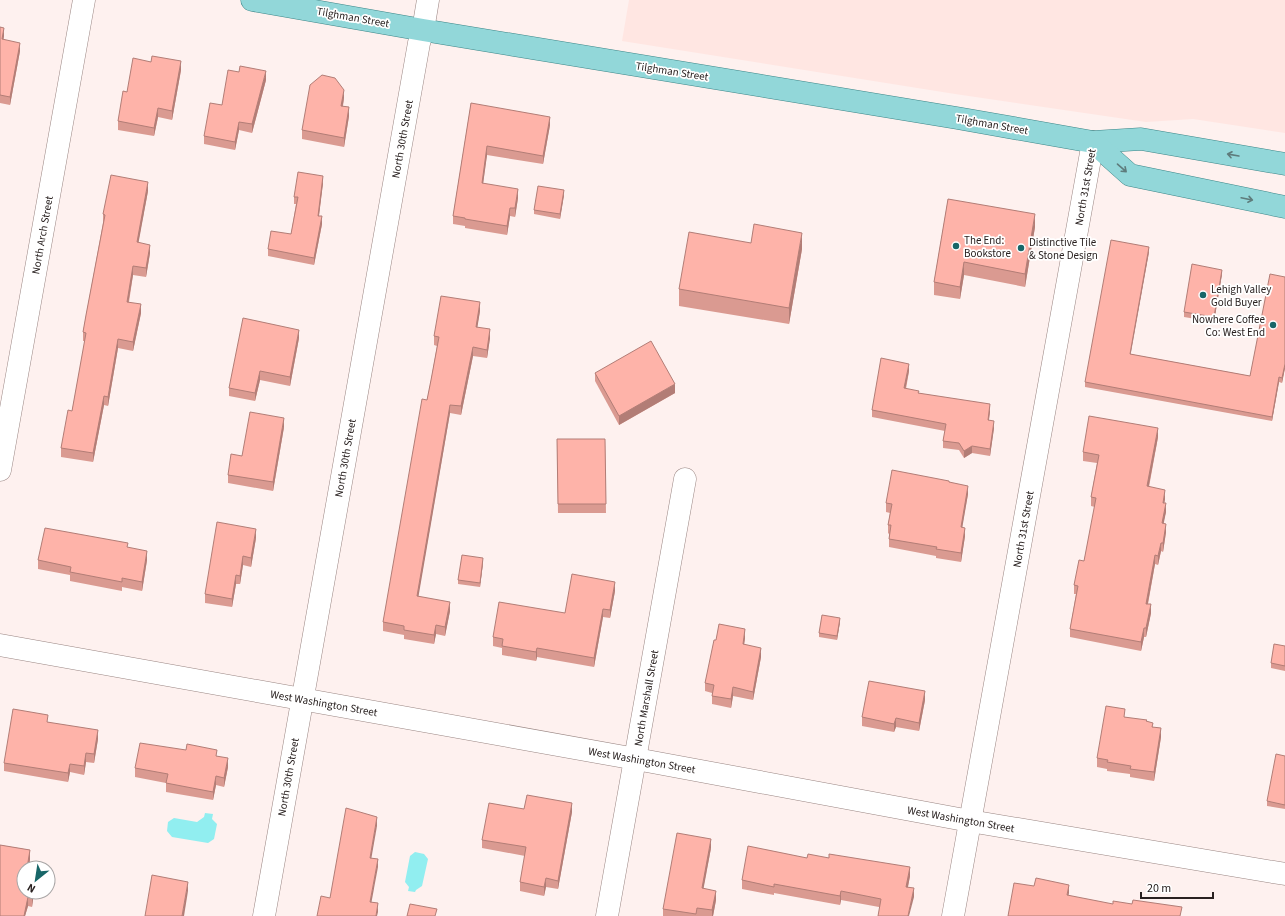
<svg xmlns="http://www.w3.org/2000/svg" width="1285" height="916" viewBox="0 0 1285 916" font-family="'Source Sans 3',sans-serif">
<style>
.built{fill:#ffe6e2}
.water{fill:#91eef0}
.lines{fill:none;stroke-linecap:round;stroke-linejoin:round}
.street-casing{stroke:#998582;stroke-width:23}
.primary-casing{stroke:#3e8688;stroke-width:23}
.street{stroke:#fff;stroke-width:22}
.primary{stroke:#92d7d9;stroke-width:22}
.wall{fill:#da9a91}
.shaded-wall{fill:#b27d76}
.building{fill:#feb3a9;stroke:#b27d76}
.oneway{stroke:#5e7c7c}
.poi-dot{fill:#186668;stroke:#fff;stroke-width:1.5}
.labels{text-anchor:middle;stroke-width:3.5;stroke-linejoin:round;paint-order:stroke}
.street-label{font-size:11px;fill:#292120;stroke:#fff}
.poi-label{font-size:11px;fill:#292120;stroke:#fff;text-anchor:start}
</style>
<rect width="100%" height="100%" fill="#fef1ef"/>
<path class="built" d="M629 0H1285V133L1193 119 1146 122 955 94 622 41Z"/>
<g class="water">
<path d="M205 813 213 814 212 819 217 824 214 839 208 843 172 837 167 831 168 822 174 818 197 822 204 817Z"/>
<path d="M415 852 424 854 428 859 422 886 416 890 415 892 408 891 409 887 405 882 410 856Z"/>
</g>
<g class="lines">
<g class="street-casing">
<g id="street">
<path d="M0 470 84 0"/>
<path d="M0 645 636 759 970 821 1285 874"/>
<path d="M264 916 419 43 423 30 428 0"/>
<path d="M607 916 685 479"/>
<path d="M953 916 1093 142"/>
</g>
</g>
<g class="primary-casing">
<g id="primary">
<path d="M252 0 423 30 957 118 1093 142 1141 139 1285 164"/>
<path d="M1093 142 1130 175 1285 207"/>
</g>
</g>
<use href="#street" class="street"/>
<use href="#primary" class="primary"/>
</g>
<g class="wall">
<path d="M0 27 4 36 3 40 20 51 10 105 0 103Z"/>
<path d="M181 70 172 120 158 117 154 136 118 130V121L127 92Z"/>
<path d="M266 80 252 133 239 130 235 150 204 144V136L222 105Z"/>
<path d="M344 98 343 106 349 116 344 147 302 139V130Z"/>
<path d="M471 103 550 125 543 164 487 155 483 183 518 198 515 217 510 216 507 235 465 228V226L453 224V216Z"/>
<path d="M323 183 319 216 322 224 314 265 268 256V249L291 234 296 204H294V197Z"/>
<path d="M148 191 138 243 150 253 146 277 133 275 129 302 141 313 133 351 118 348 108 406 104 405 93 462 61 457V448L72 411 85 341H83V332L103 223V214Z"/>
<path d="M564 195 560 219 534 214V210Z"/>
<path d="M948 199 1035 227 1025 287 964 275 960 299 934 295V282Z"/>
<path d="M751 243 802 249 789 324 679 306V289Z"/>
<path d="M1149 252 1130 354 1250 376 1285 277V368L1282 383 1279 382 1272 421 1085 387V382Z"/>
<path d="M1222 274 1214 322 1184 317V312Z"/>
<path d="M480 311 477 327 490 338 487 358 473 356 461 415 450 413 418 596 450 611 445 636 436 634 434 644 404 639V635L383 631V622L431 380 437 346 434 345V336Z"/>
<path d="M299 338 290 386 260 380 255 401 229 396V388Z"/>
<path d="M909 371 906 389 919 393 990 411 989 420 994 428 990 456 972 453 964 458 959 450 943 448V441L945 431 872 417V410Z"/>
<path d="M595 373 675 393 619 425 595 381Z"/>
<path d="M284 427 273 491 228 483V475Z"/>
<path d="M1158 437 1149 487 1165 499 1164 503 1166 512 1163 523 1166 532 1163 552 1161 551 1158 565 1155 564 1148 604 1151 613 1146 637H1144L1141 651 1070 637V629L1076 594H1074V585L1084 561 1095 507 1091 506V497L1097 463 1083 461V452Z"/>
<path d="M557 439H605L606 513H558Z"/>
<path d="M949 482 968 494 962 527 965 536 961 562 936 558V556L889 547V534L888 533V525L890 513 886 512V503Z"/>
<path d="M256 538 251 567 243 565 240 584H236L232 607 205 603V594Z"/>
<path d="M128 547 147 560 142 591 122 587V591L70 581V575L38 569V560Z"/>
<path d="M483 563 480 587 458 584V580Z"/>
<path d="M615 591 610 618 603 617 594 667 537 657 536 661 502 655V648L493 646V637L565 613Z"/>
<path d="M840 622 837 640 819 637V633Z"/>
<path d="M745 638 744 644 761 657 753 700 733 696 731 708 712 704V693L705 691V683L716 640Z"/>
<path d="M1285 646V671L1271 668V663Z"/>
<path d="M925 700 919 731 896 727 894 732 862 726V717Z"/>
<path d="M1125 717 1147 722 1153 727 1161 737 1154 781 1130 777V774L1107 771V769L1097 767V758Z"/>
<path d="M48 722 98 739 94 763 86 762 84 775 70 772 68 782 4 771V763Z"/>
<path d="M217 756 228 767 224 787 216 785 213 800 166 792V783L135 777V768Z"/>
<path d="M1285 756V809L1267 806V801Z"/>
<path d="M524 809 572 812 558 889 546 887 544 896 520 891V882L525 856 482 848V840Z"/>
<path d="M0 845 30 850V859L29 868H24V892H34L32 907 28 906 25 916H0Z"/>
<path d="M711 848 703 889 716 900 713 916H663V909Z"/>
<path d="M807 858 910 876 908 887 914 897 879 907 841 900 840 905 774 893V895L742 889V880Z"/>
</g>
<g class="shaded-wall">
<path d="M4 28V36L2 48V39Z"/>
<path d="M20 43V51L10 105V97Z"/>
<path d="M181 61V70L172 120V111Z"/>
<path d="M266 71V80L252 133V124Z"/>
<path d="M344 90V98L341 115V106Z"/>
<path d="M349 107V116L344 147V138Z"/>
<path d="M158 108V117L154 136V128Z"/>
<path d="M550 117V125L543 164V156Z"/>
<path d="M239 122V130L235 150V142Z"/>
<path d="M487 146V155L482 192V183Z"/>
<path d="M323 176V183L318 223V216Z"/>
<path d="M148 182V191L137 251V242Z"/>
<path d="M518 189V198L515 217V208Z"/>
<path d="M564 190V195L560 219V214Z"/>
<path d="M510 208V216L507 235V226Z"/>
<path d="M1035 214V227L1025 287V274Z"/>
<path d="M322 216V224L314 265V258Z"/>
<path d="M802 233V249L789 324V308Z"/>
<path d="M150 245V253L146 277V268Z"/>
<path d="M1149 247V252L1130 358V354Z"/>
<path d="M964 262V275L960 299V287Z"/>
<path d="M133 266V275L127 310V302Z"/>
<path d="M1222 270V274L1214 322V317Z"/>
<path d="M480 302V311L476 336V327Z"/>
<path d="M141 304V313L133 351V342Z"/>
<path d="M490 329V338L487 358V350Z"/>
<path d="M299 330V338L290 386V377Z"/>
<path d="M118 339V348L108 406V397Z"/>
<path d="M473 347V356L461 415V406Z"/>
<path d="M909 364V371L904 395V388Z"/>
<path d="M1285 364V368L1282 383V378Z"/>
<path d="M260 371V380L255 401V393Z"/>
<path d="M1279 377V382L1272 421V417Z"/>
<path d="M675 384V393L619 425V416Z"/>
<path d="M104 396V405L93 462V453Z"/>
<path d="M990 404V411L988 427V420Z"/>
<path d="M450 405V413L417 605V596Z"/>
<path d="M284 418V427L273 491V482Z"/>
<path d="M994 421V428L990 456V449Z"/>
<path d="M1158 428V437L1147 495V486Z"/>
<path d="M972 446V453L964 458V451Z"/>
<path d="M968 486V494L961 535V527Z"/>
<path d="M1165 490V499L1163 512V503Z"/>
<path d="M1166 503V512L1162 532V523Z"/>
<path d="M1166 524V532L1163 552V543Z"/>
<path d="M965 528V536L961 562V553Z"/>
<path d="M256 529V538L251 567V558Z"/>
<path d="M1161 543V551L1158 565V556Z"/>
<path d="M147 551V560L142 591V582Z"/>
<path d="M1155 555V564L1146 613V604Z"/>
<path d="M243 556V565L240 584V576Z"/>
<path d="M483 558V563L480 587V583Z"/>
<path d="M236 575V584L232 607V599Z"/>
<path d="M615 582V591L610 618V610Z"/>
<path d="M450 602V611L445 636V627Z"/>
<path d="M1151 604V613L1146 637V628Z"/>
<path d="M603 609V617L594 667V658Z"/>
<path d="M840 618V622L837 640V636Z"/>
<path d="M436 625V634L434 644V635Z"/>
<path d="M1144 628V637L1141 651V642Z"/>
<path d="M745 629V638L743 653V644Z"/>
<path d="M537 648V657L536 661V652Z"/>
<path d="M761 648V657L753 700V692Z"/>
<path d="M733 687V696L731 708V699Z"/>
<path d="M925 691V700L919 731V723Z"/>
<path d="M896 718V727L894 732V724Z"/>
<path d="M1161 728V737L1154 781V772Z"/>
<path d="M98 730V739L94 763V754Z"/>
<path d="M86 753V762L84 775V766Z"/>
<path d="M228 758V767L224 787V778Z"/>
<path d="M70 764V772L68 782V773Z"/>
<path d="M216 776V785L213 800V792Z"/>
<path d="M572 803V812L558 889V881Z"/>
<path d="M377 817V826L370 866V858Z"/>
<path d="M711 839V848L702 897V888Z"/>
<path d="M30 850V859L29 868H27Z"/>
<path d="M378 859V867L370 910V902Z"/>
<path d="M910 867V876L906 896V887Z"/>
<path d="M546 878V887L544 896V887Z"/>
<path d="M188 882V891L184 916H182Z"/>
<path d="M1069 885V893L1067 903V895Z"/>
<path d="M914 888V897L909 916H908Z"/>
<path d="M716 891V900L713 916H712V910Z"/>
<path d="M841 891V900L840 905V896Z"/>
<path d="M33 892H34L32 907V898Z"/>
<path d="M28 897V906L25 916H24Z"/>
<path d="M378 903V912L377 916H376Z"/>
</g>
<g class="building">
<path d="M0 27 4 28 2 39 20 43 10 97 0 95Z"/>
<path d="M152 56 181 61 172 111 158 108 154 128 118 121 123 91 127 92 133 58 151 62Z"/>
<path d="M240 66 266 71 252 124 239 122 235 142 204 136 210 103 222 105 228 70 239 72Z"/>
<path d="M322 75 335 78 344 90 341 106 349 107 344 138 302 130 310 85Z"/>
<path d="M471 103 550 117 543 156 487 146 482 183 518 189 515 208H510L507 226 465 219V218L453 216Z"/>
<path d="M298 172 323 176 318 216H322L314 258 268 249 271 231 291 234 298 197H294Z"/>
<path d="M111 175 148 182 137 242 150 245 146 268 133 266 127 302 141 304 133 342 118 339 108 397 104 396 93 453 61 448 68 410 72 411 86 333 83 332 86 315 105 215 103 214Z"/>
<path d="M538 186 564 190 560 214 534 210Z"/>
<path d="M948 199 1035 214 1025 274 964 262 960 287 934 282Z"/>
<path d="M754 224 802 233 789 308 679 289 689 232 751 243Z"/>
<path d="M1111 240 1149 247 1130 354 1250 376 1270 274 1285 277V364L1282 378 1279 377 1272 417 1085 382Z"/>
<path d="M1192 264 1222 270 1214 317 1184 312Z"/>
<path d="M441 296 480 302 476 327 490 329 487 350 473 347 461 406 450 405 417 596 450 602 445 627 436 625 434 635 404 630V626L383 622 422 399 427 400 431 380 439 337 434 336Z"/>
<path d="M243 318 299 330 290 377 260 371 255 393 229 388Z"/>
<path d="M651 341 675 384 619 416 595 373Z"/>
<path d="M881 358 909 364 904 388 919 391 918 393 990 404 988 420 994 421 990 449 972 446 964 451 959 443 943 441 946 424 872 410Z"/>
<path d="M250 412 284 418 273 482 228 475 231 454 242 456Z"/>
<path d="M1089 416 1158 428 1147 486 1165 490 1163 503H1166L1162 523 1166 524 1163 543H1161L1158 556 1155 555 1146 604H1151L1146 628H1144L1141 642 1070 629 1078 586 1074 585 1079 560 1084 561 1096 498 1091 497 1099 455 1083 452Z"/>
<path d="M557 439H605L606 504H558Z"/>
<path d="M892 470 949 481V482L968 486 961 527 965 528 961 553 936 549 937 547 889 539 891 525H888L892 504 886 503Z"/>
<path d="M217 522 256 529 251 558 243 556 240 576 236 575 232 599 205 594Z"/>
<path d="M45 528 128 543 127 547 147 551 142 582 122 578V582L70 572 71 567 38 560Z"/>
<path d="M462 555 483 558 480 583 458 580Z"/>
<path d="M572 574 615 582 610 610 603 609 594 658 537 648 536 652 502 646 503 639 493 637 499 602 565 613Z"/>
<path d="M822 615 840 618 837 636 819 633Z"/>
<path d="M719 624 745 629 743 644 761 648 753 692 733 687 731 699 712 696 714 685 705 683 714 640H716Z"/>
<path d="M1274 644 1285 646V666L1271 663Z"/>
<path d="M869 681 925 691 919 723 896 718 894 724 862 717Z"/>
<path d="M1106 706 1125 709 1124 717 1147 720 1146 721 1153 723 1152 727 1161 728 1154 772 1130 769 1131 766 1107 762 1108 760 1097 758Z"/>
<path d="M13 709 48 715 47 722 98 730 94 754 86 753 84 766 70 764 68 773 4 763Z"/>
<path d="M140 743 186 750 187 744 217 750 216 756 228 758 224 778 216 776 213 792 166 783 168 774 135 768Z"/>
<path d="M1276 754 1285 756V805L1267 801Z"/>
<path d="M527 795 572 803 558 881 546 878 544 887 520 882 526 847 482 840 489 803 524 809Z"/>
<path d="M346 808 377 817 370 858 378 859 370 902 378 903 376 916H317L321 896 330 898Z"/>
<path d="M677 833 711 839 702 888 716 891 712 910 697 908 696 914 663 909Z"/>
<path d="M0 845 30 850 27 868H24V892H33L32 898 28 897 24 916H0Z"/>
<path d="M748 846 807 858 808 854 829 858V854L910 867 906 887 914 888 908 916H878L881 899 841 891 840 896 774 884V887L742 880Z"/>
<path d="M152 875 188 882 182 916H145Z"/>
<path d="M1036 878 1069 885 1067 895 1113 904V901L1132 904 1133 900 1182 907 1180 916H1008L1014 883 1034 886Z"/>
<path d="M410 904 437 909 435 916H407Z"/>
</g>
<defs><path id="oneway-shaft" d="M-6 0H5M1.5-3L5.5 0L1.5 3" fill="none" stroke-width="1.6" stroke-linecap="round" stroke-linejoin="round"/></defs>
<g class="oneway">
<use href="#oneway-shaft" transform="translate(1233 155) rotate(-170)"/>
<use href="#oneway-shaft" transform="translate(1122 168) rotate(41)"/>
<use href="#oneway-shaft" transform="translate(1247 199) rotate(12)"/>
</g>
<g class="poi-dot">
<circle cx="956" cy="246" r="4"/>
<circle cx="1021" cy="248" r="4"/>
<circle cx="1203" cy="295" r="4"/>
<circle cx="1273" cy="325" r="4"/>
</g>
<g class="labels">
<g class="street-label">
<text transform="translate(353 17) rotate(10)" y="4">Tilghman Street</text>
<text transform="translate(672 71) rotate(9)" y="4">Tilghman Street</text>
<text transform="translate(992 124) rotate(10)" y="4">Tilghman Street</text>
<text transform="translate(402 139) rotate(-80)" y="4">North 30th Street</text>
<text transform="translate(1085 187) rotate(-80)" y="4">North 31st Street</text>
<text transform="translate(42 235) rotate(-80)" y="4">North Arch Street</text>
<text transform="translate(345 458) rotate(-80)" y="4">North 30th Street</text>
<text transform="translate(1023 529) rotate(-80)" y="4">North 31st Street</text>
<text transform="translate(646 698) rotate(-80)" y="4">North Marshall Street</text>
<text transform="translate(324 703) rotate(10)" y="4">West Washington Street</text>
<text transform="translate(642 760) rotate(10)" y="4">West Washington Street</text>
<text transform="translate(288 777) rotate(-80)" y="4">North 30th Street</text>
<text transform="translate(961 819) rotate(10)" y="4">West Washington Street</text>
</g>
<g class="poi-label">
<text x="964" y="244">The End:<tspan x="964" dy="13">Bookstore</tspan></text>
<text x="1029" y="246">Distinctive Tile<tspan x="1029" dy="13">&amp; Stone Design</tspan></text>
<text x="1211" y="293">Lehigh Valley<tspan x="1211" dy="13">Gold Buyer</tspan></text>
<text x="1265" y="323" text-anchor="end">Nowhere Coffee<tspan x="1265" dy="13">Co: West End</tspan></text>
</g>
</g>
<g transform="translate(36 880) rotate(210)"><circle r="19" fill="#ffffff" stroke="#a9a6a6"/>
<path d="M0-3L7 15L0 10L-7 15Z" fill="#186668"/>
<text y="-6" font-size="11" font-weight="bold" text-anchor="middle" fill="#292120">N</text>
</g>
<path d="M1141 892v6h72v-6" fill="none" stroke="#292120" stroke-width="2"/>
<text x="1147" y="892" font-size="12" fill="#292120" stroke="#ffffff" stroke-width="3" paint-order="stroke">20 m</text>
</svg>
